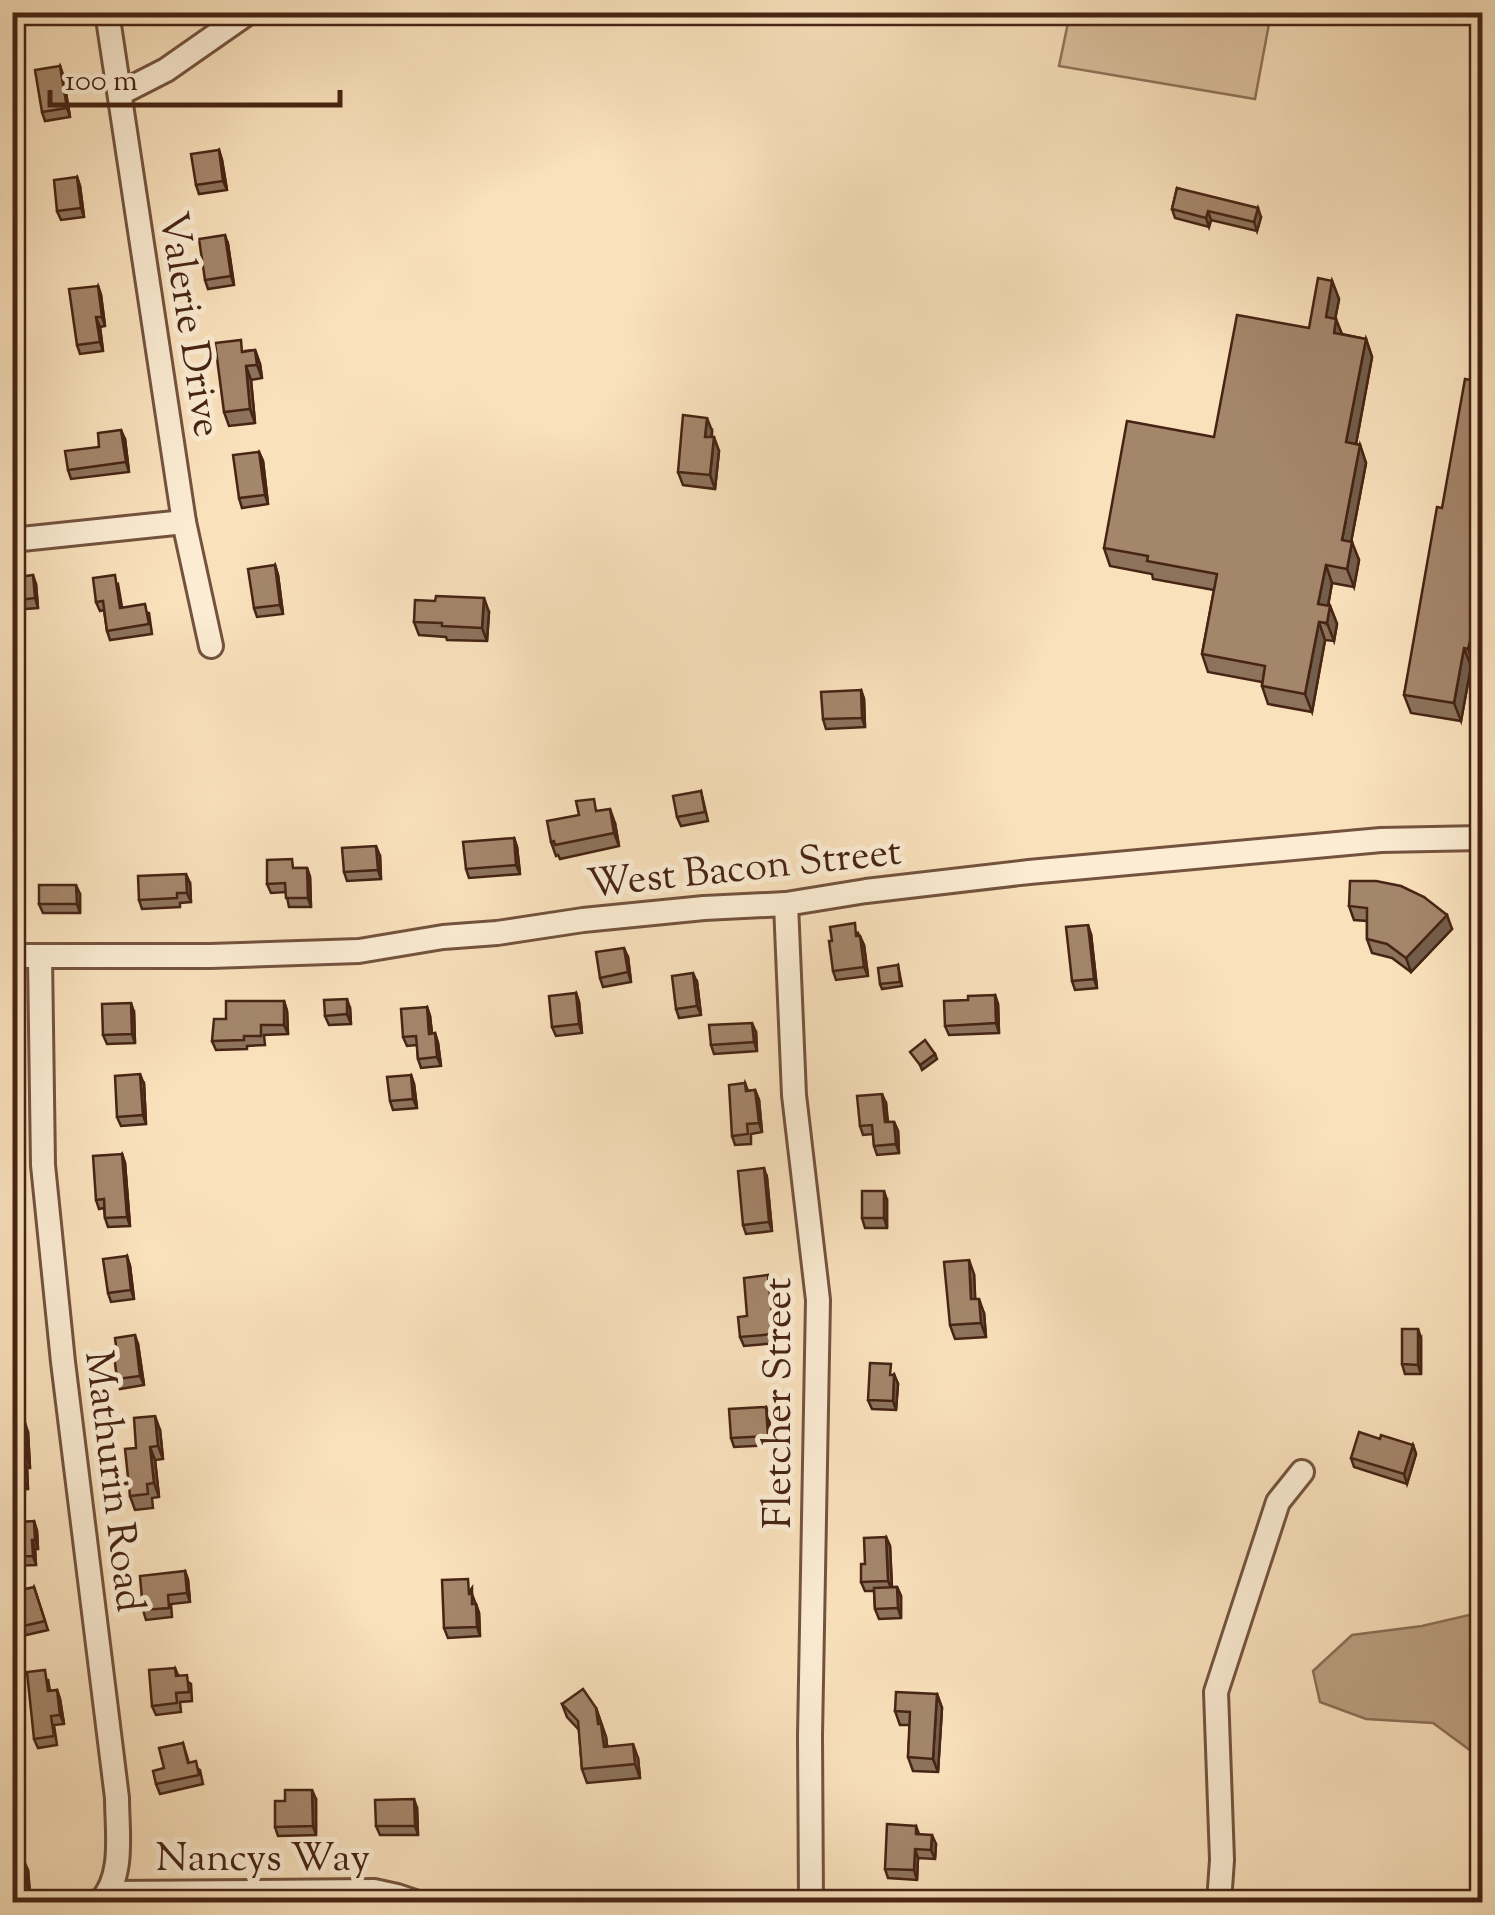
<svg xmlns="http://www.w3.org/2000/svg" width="1495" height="1915" viewBox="0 0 1495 1915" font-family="'Sorts Mill Goudy',serif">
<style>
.green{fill:#dbc19f;stroke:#91725a;stroke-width:2.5}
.water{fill:#bca183;stroke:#8d6f57;stroke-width:2.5}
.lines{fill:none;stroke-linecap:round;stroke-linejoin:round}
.minor-casing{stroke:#74533e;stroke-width:28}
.minor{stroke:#fbecd3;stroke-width:22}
.wall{fill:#8d735c;stroke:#472414;stroke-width:2.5}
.shaded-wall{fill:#735e4b;stroke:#472414;stroke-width:2.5}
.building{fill:#a4866b;stroke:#472414;stroke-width:2.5}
.labels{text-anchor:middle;stroke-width:10;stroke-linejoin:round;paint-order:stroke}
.street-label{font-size:40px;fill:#472414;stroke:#fbecd3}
</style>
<rect width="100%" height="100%" fill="#f9e1bc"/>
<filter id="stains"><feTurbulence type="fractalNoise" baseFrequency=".002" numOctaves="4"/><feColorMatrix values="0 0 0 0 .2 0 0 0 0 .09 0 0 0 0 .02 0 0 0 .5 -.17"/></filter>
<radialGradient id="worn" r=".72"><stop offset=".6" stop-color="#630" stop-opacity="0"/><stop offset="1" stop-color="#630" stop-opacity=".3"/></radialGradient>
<path class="green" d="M1070 13H1271L1255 99 1059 66Z"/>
<path class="water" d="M1482 1612V1759L1433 1723 1366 1719 1320 1702 1313 1671 1352 1635 1422 1626Z"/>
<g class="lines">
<g class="minor-casing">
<g id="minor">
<path d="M107 12 184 522 211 646"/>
<path d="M121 93 166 70 249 12"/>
<path d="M12 540 184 522"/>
<path d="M786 904 794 1095 818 1300 810 1736 811 1902"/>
<path d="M12 956H210L359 951 443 937 497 933 583 920 704 908 786 904 866 891 1029 872 1381 840 1482 838"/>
<path d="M40 957 43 1165 63 1362 117 1798C117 1831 125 1877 100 1902"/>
<path d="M110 1893 374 1891 397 1896 415 1902"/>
<path d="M1219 1902 1222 1860 1216 1692 1278 1502 1302 1472"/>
</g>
</g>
<use href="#minor" class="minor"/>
</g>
<g class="wall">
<path d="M28 12H46V16L30 17Z"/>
<path d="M60 66 63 75 70 117 45 121 42 112Z"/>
<path d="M219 150 222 160 227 190 199 194 196 185Z"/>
<path d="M77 177 80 186 84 217 61 220 57 211Z"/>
<path d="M1177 188 1261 217 1257 231 1211 220 1209 227 1175 218 1172 209Z"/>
<path d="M228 244 234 285 208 289 205 280Z"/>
<path d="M1332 281 1339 299 1335 319 1342 334 1366 339 1372 357 1356 444 1360 445 1366 463 1351 542 1359 560 1354 587 1332 583 1328 606H1330L1337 624 1334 641 1325 640 1312 712 1268 704 1262 686V682L1208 672 1202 654 1214 590 1153 579 1152 574 1110 566 1104 548 1214 437 1309 328Z"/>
<path d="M98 286 101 295 105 326 100 327 103 351 80 354 77 345Z"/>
<path d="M255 350 260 364 262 378 251 380 255 423 229 426 224 412 245 351Z"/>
<path d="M1482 382V660L1476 659 1475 667 1471 666 1461 721 1411 713 1404 695 1442 508Z"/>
<path d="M712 431V437L719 451 715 489 683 485 678 472Z"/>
<path d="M125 439 129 472 71 479 68 470 99 447Z"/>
<path d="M259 452 263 461 268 504 242 508 239 498Z"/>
<path d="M275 565 278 575 283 614 257 617 254 608Z"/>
<path d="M12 578 36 584 38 608 12 610Z"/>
<path d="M118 584 122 607 149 613 152 634 110 640 107 631 104 610 100 611 96 602Z"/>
<path d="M489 612 487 641 447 640 446 637 419 635 414 622Z"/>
<path d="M861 690 864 699 865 727 826 729 823 719Z"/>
<path d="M701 791 708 821 681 826 677 817Z"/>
<path d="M598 811 615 823 619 846 560 859 558 855 556 856 551 842Z"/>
<path d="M514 838 517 847 520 874 469 878 466 869Z"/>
<path d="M380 856 381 879 347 881 344 872Z"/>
<path d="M296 868H307L310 877 311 907H289L286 892 271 893 267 884Z"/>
<path d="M190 883 191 902 180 903V907L142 909 139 900Z"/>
<path d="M80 894V913H43L39 904Z"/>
<path d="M1424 897 1452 929 1411 972 1392 958 1372 953 1367 939V921L1354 920 1349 906Z"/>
<path d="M858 933 864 945 868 976 836 980 833 971Z"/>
<path d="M1091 934 1097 988 1075 990 1072 981Z"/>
<path d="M628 957 631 982 603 987 600 978Z"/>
<path d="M898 965 902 986 882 989 880 984Z"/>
<path d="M697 982 701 1015 679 1018 676 1009Z"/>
<path d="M576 993 579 1002 582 1033 556 1036 552 1027Z"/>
<path d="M995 995 998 1004 999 1033 949 1035 945 1026 968 1000Z"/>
<path d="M284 1001 287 1011 288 1034 264 1035 265 1045 247 1046V1049L216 1050 212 1041 226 1019Z"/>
<path d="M427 1007 430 1016 432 1034 435 1033 438 1043 441 1066 421 1068 418 1059 417 1045 407 1046 403 1037Z"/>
<path d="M350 1008 351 1024 329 1025 325 1016Z"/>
<path d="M134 1012 135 1043 107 1044 103 1035Z"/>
<path d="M756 1032 757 1051 714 1054 711 1045Z"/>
<path d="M411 1075 414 1084 417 1108 393 1110 390 1101Z"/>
<path d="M745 1083 748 1091 755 1090 759 1100 762 1132 751 1134V1144L735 1145 732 1136Z"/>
<path d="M144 1084 146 1124 121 1126 117 1117Z"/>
<path d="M886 1103 888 1122H894L898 1131 899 1153 877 1155 874 1146 873 1134 863 1135 860 1126Z"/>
<path d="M122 1154 125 1163 130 1226 108 1227 105 1218 104 1208 99 1209 96 1200Z"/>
<path d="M767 1178 772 1231 746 1234 743 1225Z"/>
<path d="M887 1200V1228H865L862 1218Z"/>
<path d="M127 1256 130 1266 134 1299 111 1302 108 1293Z"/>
<path d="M12 1260 18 1297 14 1298 17 1316H12Z"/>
<path d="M974 1274 975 1299 984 1313 986 1337 955 1339 950 1325Z"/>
<path d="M771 1284 777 1343 744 1346 740 1337 747 1316Z"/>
<path d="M1421 1338V1374H1405L1402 1364Z"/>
<path d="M138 1344 144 1385 120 1389 117 1379V1354Z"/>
<path d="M894 1374 898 1384 896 1410 872 1409 868 1400Z"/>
<path d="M766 1407 769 1416 771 1445 734 1447 731 1438Z"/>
<path d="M12 1424 28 1432 30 1468H27L28 1489 12 1490Z"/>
<path d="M160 1430 163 1459 155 1460 159 1497 152 1498 153 1508 135 1510 130 1496 136 1448Z"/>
<path d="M1380 1439 1413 1445 1416 1454 1407 1484 1354 1467 1351 1458Z"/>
<path d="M34 1521 37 1531 38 1549H35L36 1565 12 1566V1523Z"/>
<path d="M886 1537 890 1546 892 1587H897L901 1596V1618L879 1619 875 1609 874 1591H865L861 1582Z"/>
<path d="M185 1571 188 1580 190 1602 171 1604 172 1617 146 1620 143 1610Z"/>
<path d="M34 1587 48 1630 22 1636 19 1627Z"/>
<path d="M472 1588V1594L479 1613 480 1636 448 1638 444 1628Z"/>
<path d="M175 1668 178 1675 191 1684 192 1701 180 1702 181 1712 156 1715 152 1706Z"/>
<path d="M48 1679 50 1691 57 1690 60 1699 64 1724 54 1725 57 1745 38 1748 34 1739Z"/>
<path d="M937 1694 942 1708 938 1772 913 1771 908 1757 910 1725H900L895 1711Z"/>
<path d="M562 1704 596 1708 606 1737 607 1746 638 1758 640 1778 587 1783 582 1769 579 1730 567 1717Z"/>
<path d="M183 1743 189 1763 200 1770 203 1784 160 1794 156 1784 164 1768Z"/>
<path d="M316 1799V1835L278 1836 275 1827 285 1801Z"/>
<path d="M417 1808 418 1835H380L376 1826Z"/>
<path d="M916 1826 919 1834 936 1844 935 1859 918 1858 917 1880 888 1878 885 1869Z"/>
<path d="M12 1862 28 1870 30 1895 12 1897Z"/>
</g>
<g class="shaded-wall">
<path d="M60 66 63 75 70 117 67 108Z"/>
<path d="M219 150 222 160 227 190 223 181Z"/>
<path d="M77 177 80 186 84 217 81 208Z"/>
<path d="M1258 208 1261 217 1257 231 1254 222Z"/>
<path d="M1208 211 1211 220 1209 227 1206 218Z"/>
<path d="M225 235 228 244 234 285 231 276Z"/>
<path d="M1332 281 1339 299 1332 335 1326 317Z"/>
<path d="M98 286 101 295 105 326 102 317Z"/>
<path d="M96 317 100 327 103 351 100 342Z"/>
<path d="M1336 319 1343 337 1334 333Z"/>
<path d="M1366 339 1372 357 1353 460 1346 442Z"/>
<path d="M255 350 260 364 262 378 257 365Z"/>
<path d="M246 366 251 380 255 423 250 409Z"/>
<path d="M707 418 712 431 710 450 705 437Z"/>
<path d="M121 430 125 439 129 472 126 462Z"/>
<path d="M714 437 719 451 715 489 710 475Z"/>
<path d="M1360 445 1366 463 1348 558 1342 540Z"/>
<path d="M259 452 263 461 268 504 265 495Z"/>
<path d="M1352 542 1359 560 1354 587 1347 569Z"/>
<path d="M275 565 278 575 283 614 280 605Z"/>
<path d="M1326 565 1332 583 1325 622 1318 604Z"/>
<path d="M33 575 36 584 38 608 35 598Z"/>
<path d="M484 598 489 612 487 641 482 628Z"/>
<path d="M1330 606 1337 624 1334 641 1327 623Z"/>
<path d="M1319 622 1325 640 1312 712 1305 694Z"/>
<path d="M1470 641 1476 659 1475 667 1468 649Z"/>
<path d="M1464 648 1471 666 1461 721 1454 703Z"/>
<path d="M861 690 864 699 865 727 862 718Z"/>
<path d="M610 809 615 823 619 846 614 833Z"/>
<path d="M514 838 517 847 520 874 516 865Z"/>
<path d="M376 846 380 856 381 879 378 870Z"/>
<path d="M307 868 310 877 311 907 308 898Z"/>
<path d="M186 874 190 883 191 902 187 893Z"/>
<path d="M76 885 80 894V913L77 904Z"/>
<path d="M1447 915 1452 929 1411 972 1406 958Z"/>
<path d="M1088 925 1091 934 1097 988 1094 979Z"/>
<path d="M860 936 864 945 868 976 864 967Z"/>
<path d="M624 948 628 957 631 982 628 972Z"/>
<path d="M693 973 697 982 701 1015 697 1006Z"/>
<path d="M576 993 579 1002 582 1033 579 1024Z"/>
<path d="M995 995 998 1004 999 1033 996 1023Z"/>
<path d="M347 999 350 1008 351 1024 347 1014Z"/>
<path d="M284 1001 287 1011 288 1034 284 1025Z"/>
<path d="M131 1003 134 1012 135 1043 132 1034Z"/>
<path d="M427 1007 430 1016 433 1043 429 1034Z"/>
<path d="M752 1023 756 1032 757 1051 754 1042Z"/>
<path d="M435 1033 438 1043 441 1066 437 1057Z"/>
<path d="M935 1054 937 1059 922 1070 920 1065Z"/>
<path d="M140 1074 144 1084 146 1124 143 1115Z"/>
<path d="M411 1075 414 1084 417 1108 413 1099Z"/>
<path d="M755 1090 759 1100 762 1132 759 1123Z"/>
<path d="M882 1094 886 1103 888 1132 885 1122Z"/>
<path d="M894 1122 898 1131 899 1153 896 1144Z"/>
<path d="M122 1154 125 1163 130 1226 127 1217Z"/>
<path d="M764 1168 767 1178 772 1231 769 1222Z"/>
<path d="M884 1191 887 1200V1228L884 1218Z"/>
<path d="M127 1256 130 1266 134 1299 131 1290Z"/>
<path d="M12 1260 18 1297 15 1288Z"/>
<path d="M969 1260 974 1274 976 1313 971 1299Z"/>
<path d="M768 1275 771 1284 777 1343 774 1334Z"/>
<path d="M979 1299 984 1313 986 1337 981 1323Z"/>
<path d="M1418 1329 1421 1338V1374L1418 1365Z"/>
<path d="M135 1335 138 1344 144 1385 140 1376Z"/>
<path d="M894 1375 898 1384 896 1410 893 1401Z"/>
<path d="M766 1407 769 1416 771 1445 768 1436Z"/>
<path d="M155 1416 160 1430 163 1459 158 1446Z"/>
<path d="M25 1423 28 1432 30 1468 27 1459Z"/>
<path d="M1413 1445 1416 1454 1407 1484 1404 1474Z"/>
<path d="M150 1447 155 1460 159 1497 154 1483Z"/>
<path d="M24 1459 27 1468 28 1489 24 1480Z"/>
<path d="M34 1521 37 1531 38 1549 35 1540Z"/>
<path d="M886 1537 890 1546 892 1590 888 1581Z"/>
<path d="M32 1540 35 1549 36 1565 33 1556Z"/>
<path d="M185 1571 188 1580 190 1602 187 1593Z"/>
<path d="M897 1587 901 1596V1618L898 1608Z"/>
<path d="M476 1604 479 1613 480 1636 477 1627Z"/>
<path d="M57 1690 60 1699 64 1724 60 1715Z"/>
<path d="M937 1694 942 1708 938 1772 933 1759Z"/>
<path d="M596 1708 606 1737 609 1760 598 1724Z"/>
<path d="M633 1744 638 1758 640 1778 635 1764Z"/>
<path d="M312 1790 316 1799V1835L313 1826Z"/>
<path d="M414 1799 417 1808 418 1835 415 1826Z"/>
<path d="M932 1835 936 1844 935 1859 931 1850Z"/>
<path d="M915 1849 918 1858 917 1880 914 1870Z"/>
<path d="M24 1861 28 1870 30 1895 27 1886Z"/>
</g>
<g class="building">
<path d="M60 66 67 108 42 112 35 70Z"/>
<path d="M219 150 223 181 196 185 191 154Z"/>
<path d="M77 177 81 208 57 211 54 180Z"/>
<path d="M1177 188 1258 208 1254 222 1208 211 1206 218 1172 209Z"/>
<path d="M225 235 231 276 205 280 199 239Z"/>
<path d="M1318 278 1332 281 1326 317 1336 319 1334 333 1366 339 1346 442 1360 445 1342 540 1352 542 1347 569 1326 565 1318 604 1330 606 1327 623 1319 622 1305 694 1262 686 1265 666 1202 654 1217 574 1147 561 1148 556 1104 548 1127 421 1214 437 1237 315 1309 328Z"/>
<path d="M98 286 102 317H96L100 342 77 345 69 289Z"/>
<path d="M241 340 242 352 255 350 257 365 246 366 250 409 224 412 215 343Z"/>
<path d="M1465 379 1482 382V643L1470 641 1468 649 1464 648 1454 703 1404 695 1437 507 1442 508Z"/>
<path d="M683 415 707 418 705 437H714L710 475 678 472Z"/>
<path d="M121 430 126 462 68 470 65 451 99 447 98 433Z"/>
<path d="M259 452 265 495 239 498 233 455Z"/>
<path d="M275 565 280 605 254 608 248 569Z"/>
<path d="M33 575 35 598 12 601V578Z"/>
<path d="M115 575 120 608 145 604 149 624 107 631 103 601 96 602 93 578Z"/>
<path d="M436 596 484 598 482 628 442 626V623L414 622 415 600 435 601Z"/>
<path d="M861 690 862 718 823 719 821 692Z"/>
<path d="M701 791 705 812 677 817 673 796Z"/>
<path d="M594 799 596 811 610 809 614 833 555 845 554 841 551 842 547 821 579 815 576 801Z"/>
<path d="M514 838 516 865 466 869 463 842Z"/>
<path d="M376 846 378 870 344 872 342 848Z"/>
<path d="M292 859 293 868H307L308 898H286L285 883 267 884V860Z"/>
<path d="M186 874 187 893H177V898L139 900 138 876Z"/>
<path d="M1350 881H1376L1401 886 1424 897 1447 915 1406 958 1387 944 1367 939V908L1349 906Z"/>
<path d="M39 885H76L77 904H39Z"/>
<path d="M855 923 856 936H860L864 967 833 971 829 941H832L830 927Z"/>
<path d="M1088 925 1094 979 1072 981 1066 927Z"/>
<path d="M624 948 628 972 600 978 596 952Z"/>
<path d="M898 965 900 982 880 984 878 968Z"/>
<path d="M693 973 697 1006 676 1009 672 976Z"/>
<path d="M576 993 579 1024 552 1027 549 996Z"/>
<path d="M995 995 996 1023 945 1026 944 1001 968 1000V996Z"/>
<path d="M347 999V1014L325 1016 324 1000Z"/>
<path d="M226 1001H284V1025H261V1036H244V1040L212 1041 214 1019H226Z"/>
<path d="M131 1003 132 1034 103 1035 102 1004Z"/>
<path d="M427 1007 429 1034 435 1033 437 1057 418 1059 416 1036 403 1037 401 1009Z"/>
<path d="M752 1023 754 1042 711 1045 709 1025Z"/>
<path d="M925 1040 935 1054 920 1065 910 1052Z"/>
<path d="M140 1074 143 1115 117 1117 115 1076Z"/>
<path d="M411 1075 413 1099 390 1101 387 1077Z"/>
<path d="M745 1083 746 1091 755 1090 759 1123 747 1124 748 1134 732 1136 729 1085Z"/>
<path d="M882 1094 885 1122H894L896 1144 874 1146 872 1125 860 1126 857 1096Z"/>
<path d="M122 1154 127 1217 105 1218 104 1199 96 1200 93 1156Z"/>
<path d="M764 1168 769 1222 743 1225 738 1171Z"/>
<rect x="862" y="1191" width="22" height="27"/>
<path d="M127 1256 131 1290 108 1293 103 1259Z"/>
<path d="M969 1260 971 1299H979L981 1323 950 1325 944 1262Z"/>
<path d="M768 1275 774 1334 740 1337 738 1317 747 1316 744 1278Z"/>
<path d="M1402 1329H1418V1365L1402 1364Z"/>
<path d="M135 1335 140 1376 117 1379 114 1355 117 1354 115 1338Z"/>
<path d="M870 1363 891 1364 890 1375H894L893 1401 868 1400Z"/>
<path d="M766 1407 768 1436 731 1438 729 1409Z"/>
<path d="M155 1416 158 1446 150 1447 154 1483 147 1484 148 1494 130 1496 125 1449 136 1448 134 1418Z"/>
<path d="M25 1423 27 1459H24V1480H12V1424Z"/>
<path d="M1359 1432 1380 1439 1381 1435 1413 1445 1404 1474 1351 1458Z"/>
<path d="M34 1521 35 1540H32L33 1556 12 1557V1523Z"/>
<path d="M886 1537 888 1581 861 1582V1564H865L864 1538Z"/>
<path d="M185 1571 187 1593 168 1595 169 1608 143 1610 140 1576Z"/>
<path d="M468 1579 469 1594H472V1604H476L477 1627 444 1628 442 1580Z"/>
<path d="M34 1587 45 1621 19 1627 12 1592Z"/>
<path d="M897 1587 898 1608 875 1609 874 1588Z"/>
<path d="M175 1668 176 1676 187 1675 189 1692 176 1693 177 1703 152 1706 149 1670Z"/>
<path d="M45 1670 48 1691 57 1690 60 1715 51 1716 54 1736 34 1739 27 1672Z"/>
<path d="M583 1689 596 1708 598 1724H601L604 1747 633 1744 635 1764 582 1769 578 1721 562 1704Z"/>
<path d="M896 1692 937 1694 933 1759 908 1757 910 1712 895 1711Z"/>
<path d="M183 1743 188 1763 196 1761 199 1775 156 1784 153 1771 164 1768 159 1748Z"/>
<path d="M285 1790H312L313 1826 275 1827V1801H285Z"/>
<path d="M414 1799 415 1826H376L375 1800Z"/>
<path d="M887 1824 916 1826V1834L932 1835 931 1850 915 1849 914 1870 885 1869Z"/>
<path d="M24 1861 27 1886 12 1887V1862Z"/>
</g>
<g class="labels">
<g class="street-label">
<text transform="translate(192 324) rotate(81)" y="14">Valerie Drive</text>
<text transform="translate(744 866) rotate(-6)" y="14">West Bacon Street</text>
<text transform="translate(776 1403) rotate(-90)" y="14">Fletcher Street</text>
<text transform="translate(116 1481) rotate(83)" y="14">Mathurin Road</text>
<text x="263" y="1870">Nancys Way</text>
</g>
</g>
<rect width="1495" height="1915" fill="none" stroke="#f9e1bc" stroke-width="50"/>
<rect x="15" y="15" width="1465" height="1885" fill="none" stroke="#472414" stroke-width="5"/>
<rect x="25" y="25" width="1445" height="1865" fill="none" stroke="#472414" stroke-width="2.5"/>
<path d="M50 90v15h290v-15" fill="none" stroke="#472414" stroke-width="5"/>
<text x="65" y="90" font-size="30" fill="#472414" stroke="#fbecd3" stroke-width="8" paint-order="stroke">100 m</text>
<rect width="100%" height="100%" filter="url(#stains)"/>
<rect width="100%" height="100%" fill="url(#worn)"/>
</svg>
